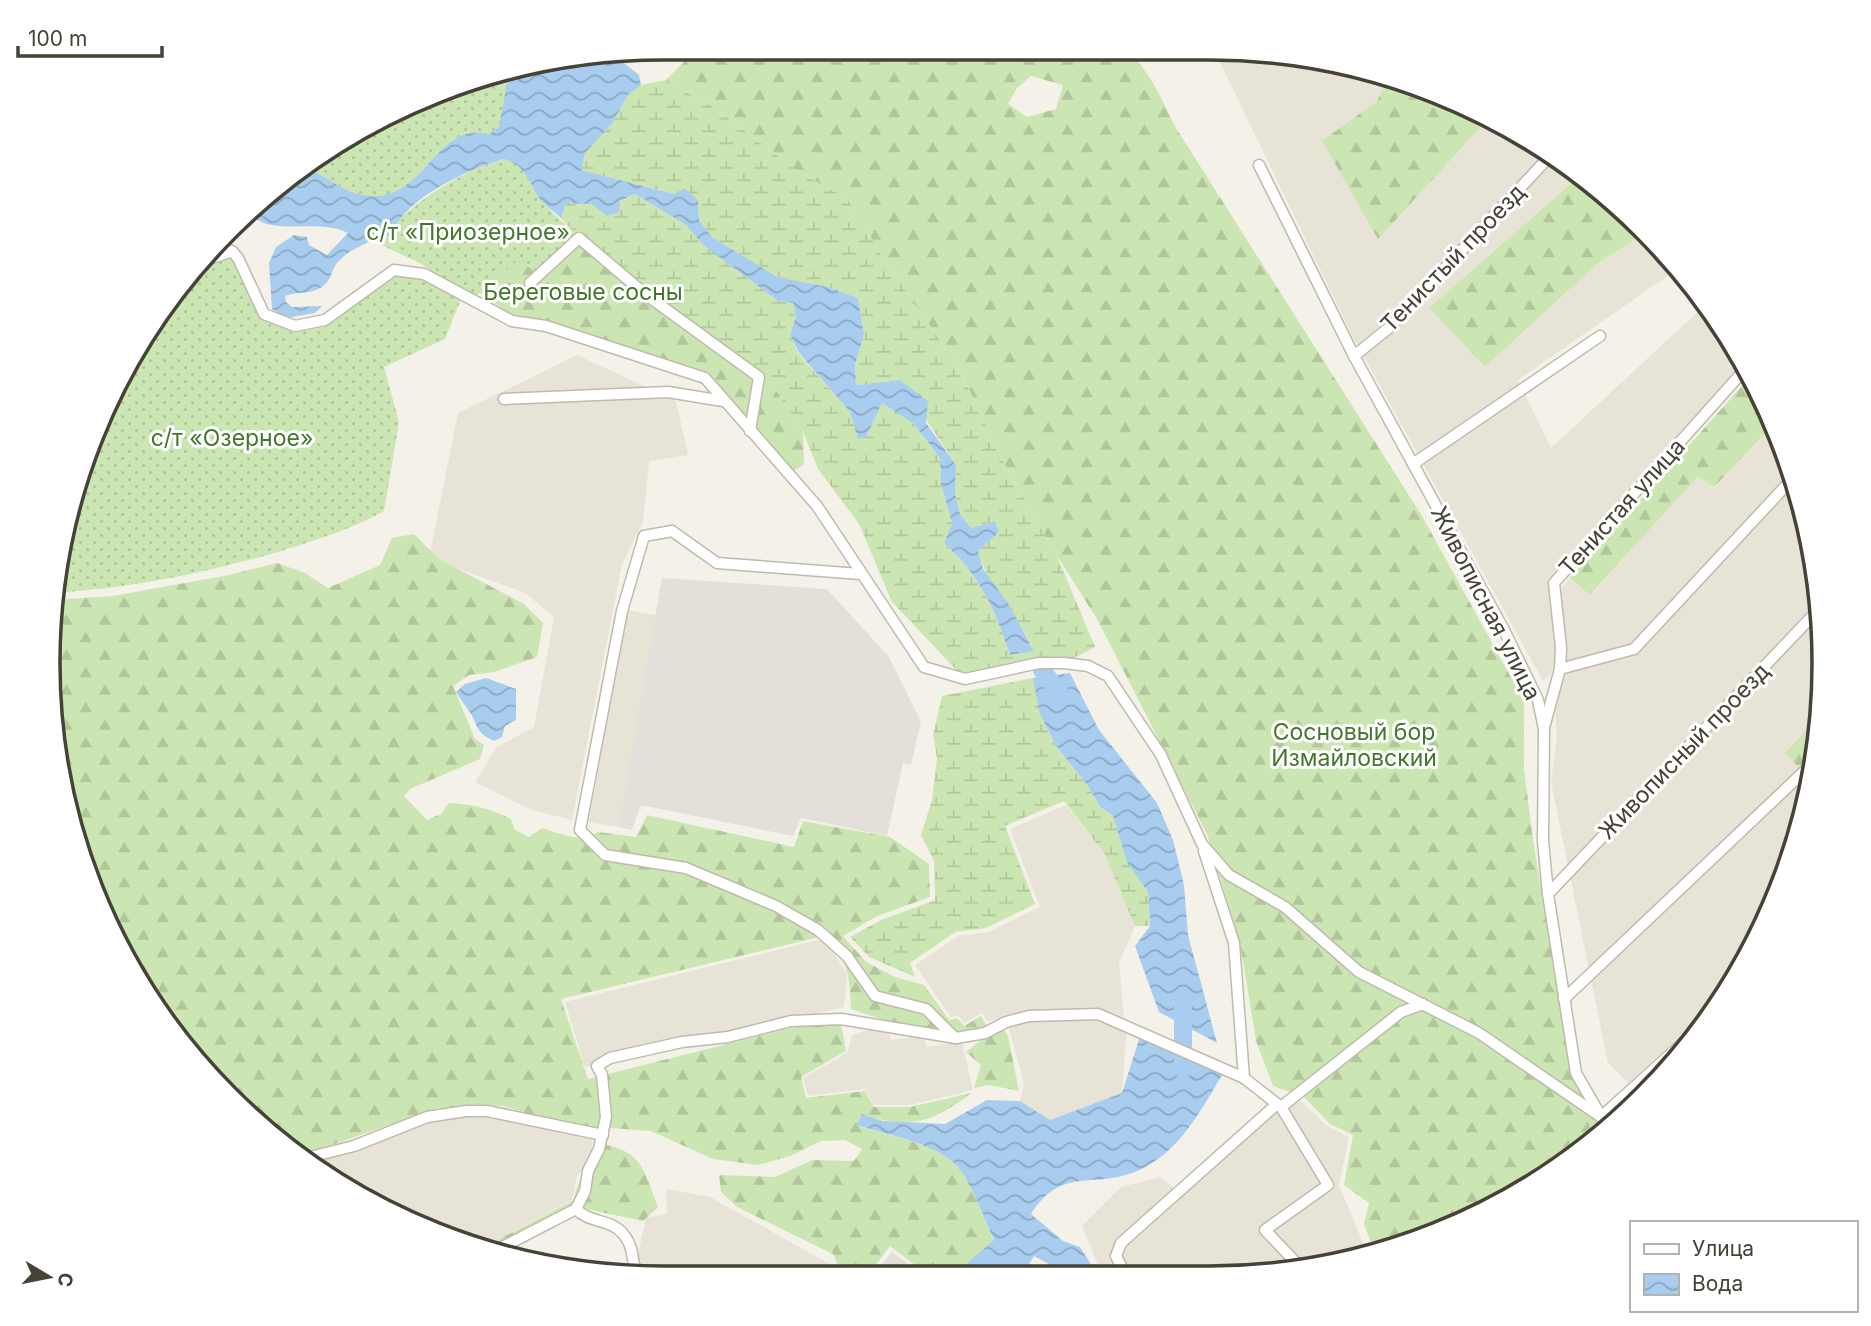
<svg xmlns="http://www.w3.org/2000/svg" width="1871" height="1326" viewBox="0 0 1871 1326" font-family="Inter,sans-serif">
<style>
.residential{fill:#e8e3d7}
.industrial{fill:#e3e0da}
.forest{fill:url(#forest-firs);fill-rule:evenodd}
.wetland{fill:url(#wetland-marsh)}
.garden{fill:url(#garden-dots)}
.water{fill:url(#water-waves)}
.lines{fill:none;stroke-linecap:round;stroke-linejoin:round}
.river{stroke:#a8cdee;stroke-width:18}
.minor-casing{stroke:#bfbaac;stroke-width:13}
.minor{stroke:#fff;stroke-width:10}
.labels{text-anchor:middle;stroke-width:6;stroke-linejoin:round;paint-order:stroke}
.park-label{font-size:23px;fill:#44772c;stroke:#fff}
.street-label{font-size:23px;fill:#474237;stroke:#fff}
.rim{fill:none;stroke:#474237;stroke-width:3.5}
</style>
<defs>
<pattern id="forest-firs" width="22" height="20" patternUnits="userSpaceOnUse" patternTransform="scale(1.75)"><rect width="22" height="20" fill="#cce6b3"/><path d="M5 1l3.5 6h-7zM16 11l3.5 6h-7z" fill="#b1c69b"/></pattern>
<pattern id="wetland-marsh" width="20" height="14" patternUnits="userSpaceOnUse" patternTransform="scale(1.75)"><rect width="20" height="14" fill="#cce6b3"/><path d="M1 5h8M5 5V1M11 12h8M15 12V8" fill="none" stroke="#b1c69b"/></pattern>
<pattern id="garden-dots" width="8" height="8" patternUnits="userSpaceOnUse" patternTransform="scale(1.75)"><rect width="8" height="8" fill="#cce6b3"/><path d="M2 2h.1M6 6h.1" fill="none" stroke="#b1c69b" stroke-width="1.8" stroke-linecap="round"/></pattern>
<pattern id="water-waves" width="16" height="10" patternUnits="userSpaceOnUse" patternTransform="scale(1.75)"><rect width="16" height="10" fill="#a8cdee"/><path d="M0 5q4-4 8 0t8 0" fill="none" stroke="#8ba8c2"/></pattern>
</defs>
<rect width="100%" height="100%" fill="#f4f1e9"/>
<g class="residential">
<path d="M1213 48 1329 59 1386 81 1377 101 1322 141 1378 238 1488 119 1516 130 1576 179 1429 308 1485 367 1597 264 1643 234 1671 257 1679 268 1518 380 1551 448 1705 305 1741 355 1744 362 1548 579 1557 649 1552 673 1543 681 1353 337Z"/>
<path d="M577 355 676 401 688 455 649 461 643 522 622 564 572 820 532 810 475 782 497 747 534 727 554 617 525 593 429 558 458 413Z"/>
<path d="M1773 425 1791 465 1818 582 1820 715 1786 753 1810 779 1803 822 1760 935 1722 997 1628 1083 1608 1063 1551 782 1557 736 1555 708 1566 663 1559 591 1570 578 1591 595 1698 475 1714 487Z"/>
<path d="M627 610 656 615 618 827 589 822Z"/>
<path d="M1066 805 1104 853 1135 926 1119 963 1126 1037 1122 1093 1050 1120 1020 1101 1024 1084 1009 1028 999 1018 988 1022 982 1013 964 1023 958 1015 951 1017 915 965 958 936 988 932 1040 907 1010 829Z"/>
<path d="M818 940 828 944 847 974 844 1007 585 1067 565 1002Z"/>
<path d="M885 1024 891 1040 923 1036 927 1047 962 1042 973 1090 910 1105H874L865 1089 808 1096 803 1078 848 1052 852 1035Z"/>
<path d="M1283 1096 1303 1103 1326 1125 1349 1137 1339 1185 1366 1250 1289 1273 1102 1275 1082 1226 1121 1187 1161 1177 1174 1188Z"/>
<path d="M504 1107 593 1138 591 1154 576 1179 572 1200 479 1249 391 1215 298 1158 438 1109Z"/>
<path d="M666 1189 710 1197 828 1263V1276L633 1277 646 1218 667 1214Z"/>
</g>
<g class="industrial">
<path d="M662 578 827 589 889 657 921 722 911 765 903 763 887 836 801 818 793 836 641 805 632 830 618 827Z"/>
<path d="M892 1252 924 1276H872Z"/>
</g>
<g class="forest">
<path d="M699 47H1121C1148 64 1162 101 1176 128L1422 516 1524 701V769L1533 840 1572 1076 1603 1133 1480 1215 1373 1248 1364 1224 1369 1203 1344 1185 1353 1135 1330 1124 1304 1097 1273 1086 1256 1041 1240 943 1207 834 1097 619 1057 556 1000 456 959 368 884 259 847 198 802 174 713 107 666 80ZM1031 76 1063 85 1056 109 1027 117 1008 104 1017 88Z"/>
<path d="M1386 81 1488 119 1378 239 1322 141 1377 101Z"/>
<path d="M1576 179 1643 234 1597 264 1485 367 1429 308Z"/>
<path d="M579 238 707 341 768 378 803 432 804 464 793 472 708 372 549 323 517 318 478 292 516 262Z"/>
<path d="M1751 376 1773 425 1714 487 1698 476 1590 595 1570 578Z"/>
<path d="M414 534 439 559 524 604 543 623 537 657 494 672 469 675 453 686 475 739 484 745 480 759 410 789 404 796 427 820 441 814 449 803C472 804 491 809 511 819L515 830 529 837 542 828C561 834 580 843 598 832L636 837 647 815 794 847 803 821 890 837 929 864 930 897 877 916 843 936 866 962 895 977 924 985 949 1020 957 1018 964 1026 981 1016 986 1025 998 1021 1008 1036 1019 1091 989 1085 974 1088 981 1065 966 1052 980 1041 974 1033C933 1037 889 1022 851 1009 850 979 849 953 819 937L561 999 588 1079 811 1023 841 1024 846 1051 801 1077 806 1098 865 1091 874 1107H910L971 1093C933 1123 908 1130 862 1114L858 1126C884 1134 934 1144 954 1163 973 1182 983 1217 994 1241L964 1266 973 1275 930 1276 890 1246 867 1276H843L833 1254 737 1207 721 1192 719 1175 775 1177 812 1160 854 1161 862 1149 845 1140 821 1141 790 1156 758 1165 713 1159 651 1131 610 1128 592 1134 504 1106 438 1108 297 1157 200 1069 111 936 59 783 53 600 113 596 229 575 277 563 305 573 328 588 380 565 392 538Z"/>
<path d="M1820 715 1810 779 1785 753Z"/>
<path d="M594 1142C642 1151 642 1164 658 1207L643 1221 581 1208 497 1255 480 1249 574 1200C578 1174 592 1169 594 1142Z"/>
</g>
<g class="wetland">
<path d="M666 80 713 107 802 174 847 198 884 259 959 368 1000 456 1057 556 1095 647 1064 663 965 679 892 602 859 524 818 469 803 432 768 378 707 341 579 238 561 218 566 203 619 202 635 194 686 225 703 245 778 301 793 303 796 316 790 335 798 353 850 412 858 438 866 437 882 403 914 424 940 458 941 484 952 523 944 544C978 571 997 614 1010 655L1034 651C1019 616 987 587 978 551L999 532 995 521 971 528 960 514 955 493 956 465 900 380 856 385 855 365 864 334 858 298 828 287 777 277 712 237 699 220 698 200 581 170 585 153 613 123 627 96 641 85Z"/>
<path d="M1033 678 1039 712 1056 746 1088 786 1100 807 1113 816 1127 861 1148 892 1150 926H1135L1104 853 1064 801 1005 826 1035 904 986 928 955 932 910 963 915 977 869 957 850 937 881 920 935 900 934 861 921 835 932 800 937 758 933 735 942 696Z"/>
</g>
<g class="garden">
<path d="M514 67 499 127 489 134C433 120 426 208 362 195 346 192 328 178 313 171L310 161 321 151 503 68Z"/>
<path d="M503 159C523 161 531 183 540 198 549 212 568 225 579 238L542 273 516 262 472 299 420 263 375 242C414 203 450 176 503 159Z"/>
<path d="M231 256 239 264 256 313 294 333 324 327 398 275H415L461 299 445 339 384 367 399 422 384 511C352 529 319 539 284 550 208 573 132 588 53 593L52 583 94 427 192 269Z"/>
</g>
<g class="water">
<path d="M613 54 639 75 641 85 627 96 613 123 585 153 581 170 674 194 684 188 698 200 699 220 712 237 777 277 828 287 858 298 864 334 855 365 856 385 900 380 928 401 926 423 956 465 955 493 960 514 971 528 995 521 999 532 978 551 983 569 1008 603 1034 651 1010 655C997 614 978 571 944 544L952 523 941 484 940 458 914 424 882 403 866 437 858 439 850 412 799 353 790 335 796 316 793 303 778 301 703 245 686 225 635 194 620 201 619 212 607 216 592 204 566 203 561 218C555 212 545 206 540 199 530 184 524 162 503 159 465 171 409 196 391 233 372 242 352 246 337 263 331 270 332 280 323 286 312 295 298 291 285 296L286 302 292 307 322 306 315 313 286 318 272 309 269 263 276 247 294 235 307 237 309 245 327 255 348 233C320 218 274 236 252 216L253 211 310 161 313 171C328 178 346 192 362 195 426 207 433 120 489 134L499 127 510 67Z"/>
<path d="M1070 673 1099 730 1157 803 1173 840 1184 885 1188 935 1217 1043 1159 1012 1135 946 1150 926 1148 892 1127 862 1113 816 1100 807 1088 786 1056 746 1039 712 1033 678Z"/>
<path d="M486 678 516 689V720L505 726 502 737 494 741C473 731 480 727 469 711 465 705 460 699 456 692L465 684Z"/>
<path d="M1141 1033 1225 1070C1202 1108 1180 1153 1137 1171 1092 1190 1063 1165 1031 1214L1063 1241 1080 1247 1098 1275H1060L1058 1269 1034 1256 1022 1275H974L964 1266 994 1240C984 1219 971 1179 954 1163 933 1143 884 1134 857 1125L862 1114 883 1121 945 1124 987 1100 1020 1101 1050 1120 1122 1093Z"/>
</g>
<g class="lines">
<g class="river">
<path d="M1042 670 1061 695"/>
<path d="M1183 1003V1069"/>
</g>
<g class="minor-casing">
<g id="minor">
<path d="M1259 165 1354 356 1504 630 1538 700 1544 729 1543 841 1548 894 1576 1073 1599 1113"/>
<path d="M196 264 232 251 238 258 264 314 295 326 325 320 394 270 424 274 512 321 546 326 705 378 817 506 924 667 965 679 1039 663H1064L1088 666 1108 676 1161 755 1202 844 1229 875 1285 907 1359 972 1479 1033 1601 1117"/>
<path d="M530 283 579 238 645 294 759 377 750 431"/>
<path d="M1354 356 1390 327 1549 157"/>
<path d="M504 399 668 392 723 401"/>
<path d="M1413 464 1600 336"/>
<path d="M860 574 717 563 672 531 644 536 622 611 580 830 605 855 686 868 776 906 818 930 847 956 875 996 926 1009 955 1038"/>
<path d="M1560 669 1561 648 1554 583 1747 367"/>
<path d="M1545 724 1560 669 1634 649 1794 477"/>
<path d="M1204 851 1234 943 1244 1078"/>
<path d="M1548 894 1819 609"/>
<path d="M1564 999 1813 763"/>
<path d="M1281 1107 1328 1185 1265 1230 1302 1269"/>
<path d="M1609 1129 1601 1117 1708 1020"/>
<path d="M302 1159 354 1146 427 1117 466 1111H487L603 1135"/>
<path d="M576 1209C590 1224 611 1218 624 1235 635 1248 631 1264 638 1277"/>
<path d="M491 1253 576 1209 585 1191 588 1171 599 1149 606 1117 602 1075 597 1066 610 1058 682 1042 728 1037 791 1021 841 1019 956 1038 985 1033 1006 1022 1029 1016 1098 1014 1244 1078 1281 1107 1401 1012 1423 1004"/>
<path d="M1125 1274 1116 1256 1121 1243 1277 1104"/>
<path d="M661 1277H676"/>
</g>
</g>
<use href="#minor" class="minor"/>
</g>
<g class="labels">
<g class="park-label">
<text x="468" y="240">с/т «Приозерное»</text>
<text x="583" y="300">Береговые сосны</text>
<text x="232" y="446">с/т «Озерное»</text>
<text x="1354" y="740">Сосновый бор<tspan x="1354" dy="26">Измайловский</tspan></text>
</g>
<g class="street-label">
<text transform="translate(1453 258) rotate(-46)" y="8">Тенистый проезд</text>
<text transform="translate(1622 507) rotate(-48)" y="8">Тенистая улица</text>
<text transform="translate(1486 603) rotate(63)" y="8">Живописная улица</text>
<text transform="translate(1684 751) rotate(-46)" y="8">Живописный проезд</text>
</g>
</g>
<path d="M0 0H1871V1326H0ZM663 60H1209A603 603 0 0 1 1812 663V663A603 603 0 0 1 1209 1266H663A603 603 0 0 1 60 663V663A603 603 0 0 1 663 60Z" fill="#fff" fill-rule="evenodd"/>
<path class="rim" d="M663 60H1209A603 603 0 0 1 1812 663V663A603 603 0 0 1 1209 1266H663A603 603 0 0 1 60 663V663A603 603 0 0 1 663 60Z"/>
<rect x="1630" y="1221" width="228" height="91" fill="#ffffff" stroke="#b5b3af" stroke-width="2"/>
<rect x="1644" y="1244" width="35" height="10" fill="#ffffff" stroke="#b5b3af" stroke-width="2"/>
<text x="1692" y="1256" font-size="21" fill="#474237">Улица</text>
<rect x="1644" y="1274" width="35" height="21" fill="url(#water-waves)" stroke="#b5b3af" stroke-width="2"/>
<text x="1692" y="1291" font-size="21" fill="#474237">Вода</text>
<g transform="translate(49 1277) rotate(100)" stroke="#ffffff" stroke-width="5" paint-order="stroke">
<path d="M0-5L12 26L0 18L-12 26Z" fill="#474237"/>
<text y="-10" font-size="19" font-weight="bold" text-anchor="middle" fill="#474237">С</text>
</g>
<path d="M18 46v10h144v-10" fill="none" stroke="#474237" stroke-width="3.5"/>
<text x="28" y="46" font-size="21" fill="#474237" stroke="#ffffff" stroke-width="5" paint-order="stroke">100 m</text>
</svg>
